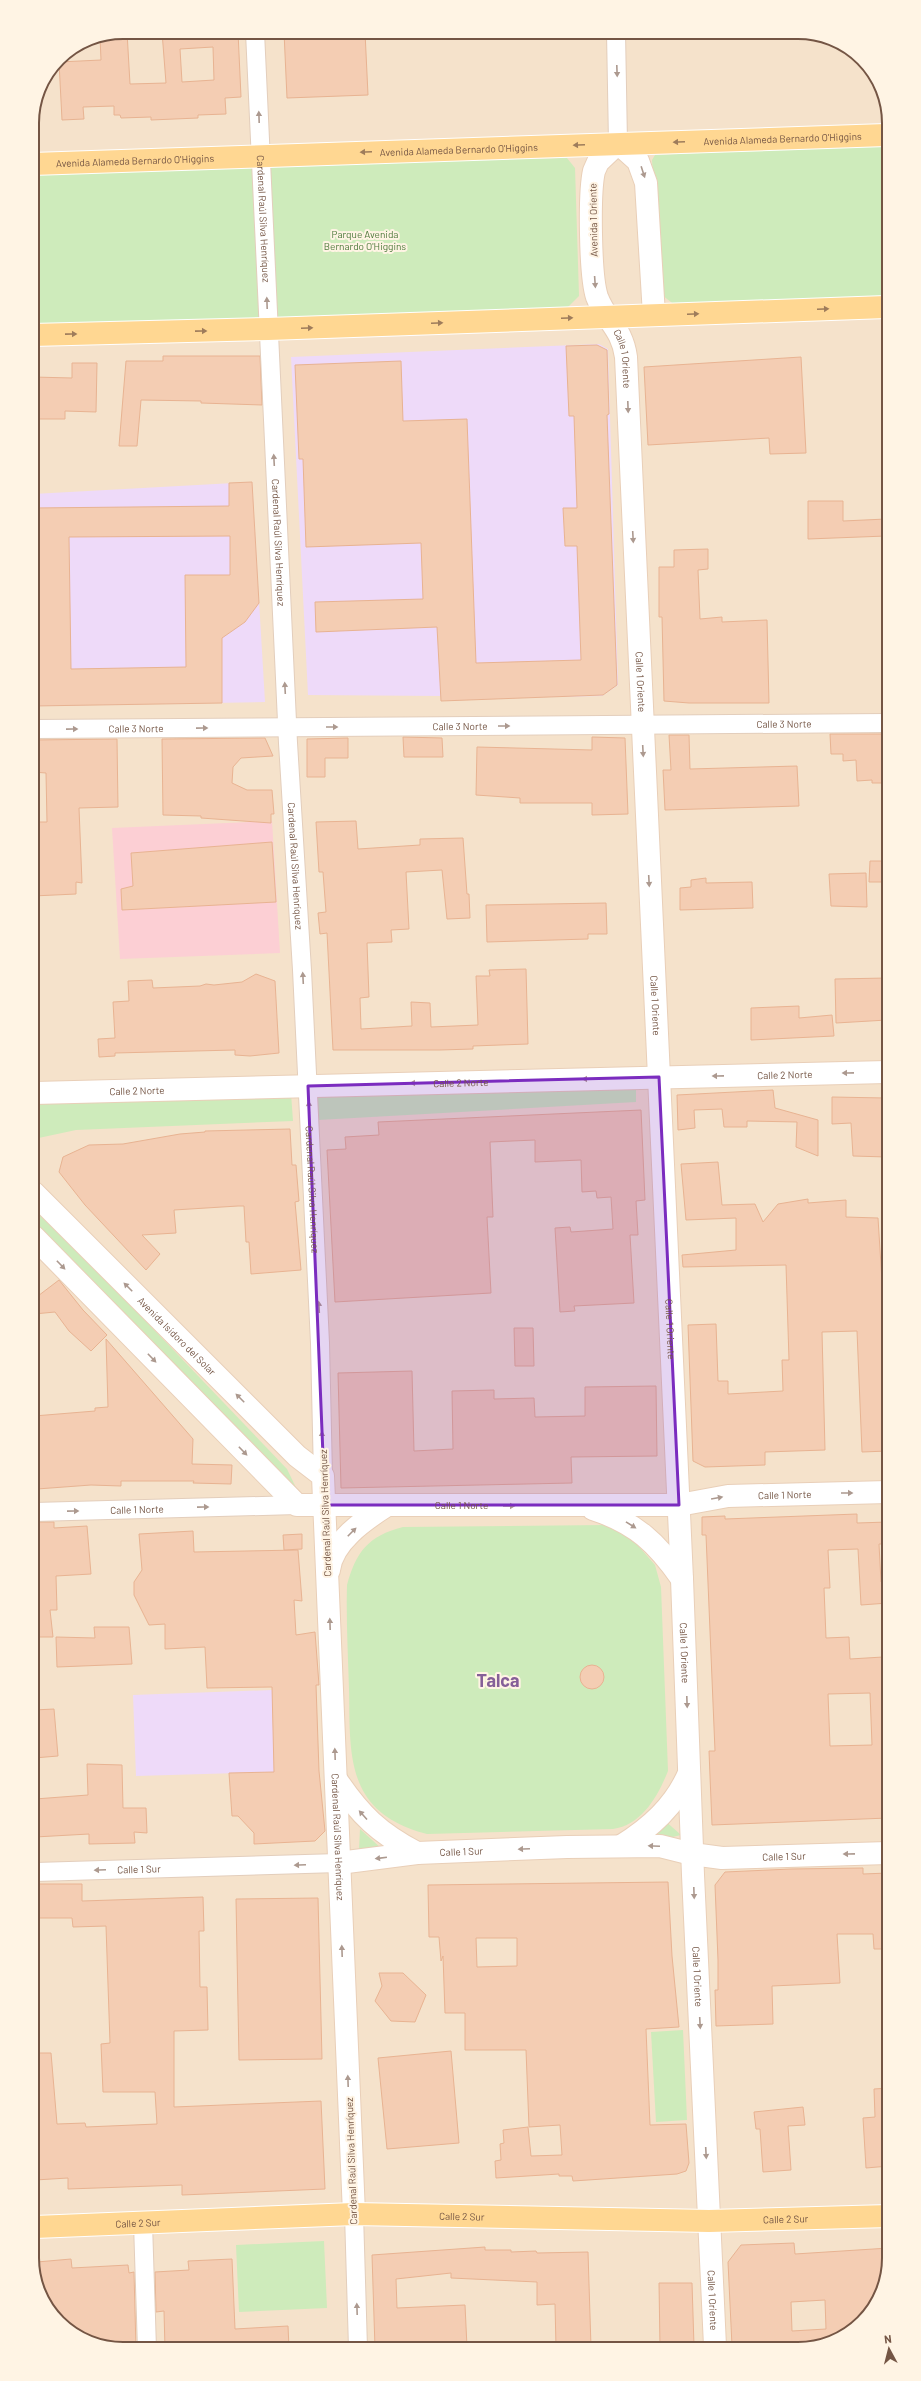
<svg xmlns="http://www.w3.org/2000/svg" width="921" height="2381" viewBox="0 0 921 2381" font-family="Barlow,sans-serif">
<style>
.residential{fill:#f5e2cb}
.education{fill:#eedaf9}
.medical{fill:#fccfd4}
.green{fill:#ceebbb}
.building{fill:#f4cdb3;stroke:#e8b392;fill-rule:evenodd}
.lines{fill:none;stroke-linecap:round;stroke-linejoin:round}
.street-casing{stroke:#e3cebc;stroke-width:20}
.secondary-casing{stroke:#e9cfb8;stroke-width:24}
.primary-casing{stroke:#fff;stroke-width:24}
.street{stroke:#fff;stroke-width:18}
.secondary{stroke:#fff;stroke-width:22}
.primary{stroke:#ffd792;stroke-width:22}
.oneway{fill:#ac998f}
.oneway2{fill:#9e7c5b}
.marked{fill:#7b2cbf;fill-opacity:0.2;stroke:#7b2cbf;stroke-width:3;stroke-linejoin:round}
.labels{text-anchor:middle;stroke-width:4;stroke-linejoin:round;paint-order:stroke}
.street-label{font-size:10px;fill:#745544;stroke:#fff4e4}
.park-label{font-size:10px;fill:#4e7a3c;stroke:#fff4e4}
.town-label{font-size:18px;font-weight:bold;fill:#855f98;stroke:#fff4e4}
.rim{fill:none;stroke:#745544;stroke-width:2}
</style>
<rect width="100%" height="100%" fill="#fef1dd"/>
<path class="residential" d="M123 32H804L853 51 886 99 889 2258 870 2313 822 2346 117 2349 63 2326 35 2282 32 118 41 83 59 59 89 39Z"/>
<g class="education">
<path d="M599 344 608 349 618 685 602 696 444 699 443 696 308 695 291 357Z"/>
<path d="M252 482 265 702 33 706V494Z"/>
<path d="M272 1690 274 1772 136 1776 133 1695Z"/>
</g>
<path class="medical" d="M272 821 280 953 120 959 112 828Z"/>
<g class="green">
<path d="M886 145V298L676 306 662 295 652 160 655 155Z"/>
<path d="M567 158 575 168 579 296 565 310 32 327V175L369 162Z"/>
<path d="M636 1085V1102L318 1120 316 1093Z"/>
<path d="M291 1093 293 1121 76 1130 34 1139V1100Z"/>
<path d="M34 1204 287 1469 301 1498 34 1227Z"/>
<path d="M605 1525 625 1532 642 1550 655 1565 661 1587 668 1771C658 1796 642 1825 613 1829L427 1834C403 1828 378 1816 365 1794 347 1765 350 1722 349 1689 348 1654 346 1620 347 1585 356 1552 368 1536 403 1527Z"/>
<path d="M663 1819 681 1835 664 1839 646 1836Z"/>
<path d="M360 1829 382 1849 359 1850Z"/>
<path d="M683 2030 687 2120 656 2122 651 2032Z"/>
<path d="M324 2241 327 2308 239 2312 236 2245Z"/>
</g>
<g class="building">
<path d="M127 32 130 84 166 83 162 32H238L241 97 225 98 226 114 198 115V118L151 120V117L121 118 120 115H114V106L83 107 84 119 62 120 59 62 101 60 100 37ZM213 47 214 80 182 82 180 49Z"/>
<path d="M284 32H365L368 95 287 98Z"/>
<path d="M597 345 607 350 609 414 607 415 617 685 603 695 441 701 437 627 316 632 315 602 423 599 421 543 306 547 303 459H299L295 365 401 361 403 421 467 419 476 663 581 660 577 546H565L563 508H577L574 416H569L566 346Z"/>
<path d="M163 356H260L262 405 201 403V401L141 400 137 446H119L126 361H163Z"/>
<path d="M801 357 806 453 770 454 769 438 648 445 644 367Z"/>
<path d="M72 363H97L96 412 65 411V419H33V377L72 378Z"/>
<path d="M252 482 259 603 245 622 222 638V703L33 706V508L229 506V483ZM230 536V575H185L186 667 71 669 69 537Z"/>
<path d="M808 501H843V521L886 519V536L808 539Z"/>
<path d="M708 549V569L698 570 700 619 722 617V622L767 620 769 703H689L664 701 662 617H659V567H674V550Z"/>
<path d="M830 734H887V783H872V780L857 781 856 760 843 761V754H831Z"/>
<path d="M669 735H689L690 769 797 766 799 806 665 810 663 770H671Z"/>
<path d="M403 737 442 738 443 757H404Z"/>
<path d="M592 737 625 738 628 814 592 815V803H520V798L476 795 477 747 592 750Z"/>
<path d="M265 738 273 756 241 758 233 767 232 783 247 790H272L274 814H271V823L201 818V816L163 815 162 739Z"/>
<path d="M348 738V758H325V777H307V739Z"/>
<path d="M117 739 118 807 79 808 82 883 76 882V894L33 896V834H36V822H47L46 773 33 772V740Z"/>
<path d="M356 821 358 849 420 845V839L463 838 467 894H469L470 918 447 919 442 870 406 872 409 929 391 930 392 942 367 943 369 997 360 998 361 1029 412 1026 411 1002 430 1003 431 1027 478 1025 476 976H490L489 970 526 969 528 1044 473 1046V1049L440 1050H333L327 933 320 934 318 913 326 912 323 872H319L316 822Z"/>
<path d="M272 842 276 902 122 910 121 889 133 886 131 853Z"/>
<path d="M870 861H887V882H869Z"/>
<path d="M866 873 867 907 831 906 829 874Z"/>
<path d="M706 878V883L752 882 753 908 680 910V888L691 887V880Z"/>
<path d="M606 903 607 934H588V939L487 942 486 905Z"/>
<path d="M256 974 275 981 279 1053 250 1056 235 1055V1050L115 1053V1056L99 1057 98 1039 115 1038 113 1002 129 1001 128 981 152 980 153 988 200 986 206 984 214 985 242 982Z"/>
<path d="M887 978V1020L836 1023 835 979Z"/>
<path d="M799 1006V1018L832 1015 834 1036 751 1040V1008Z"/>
<path d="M773 1090 775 1108 818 1120V1156L796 1147 797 1122 747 1121V1127H724L722 1109 694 1110 695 1128 678 1130 677 1095Z"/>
<path d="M832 1097 885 1098 887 1157 853 1156 851 1123 832 1124Z"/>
<path d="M641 1110 645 1200 636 1201 638 1235H630L634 1303 574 1306 575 1311 560 1312 555 1228 570 1227 571 1232 613 1229 611 1197 597 1198 596 1191 582 1192 581 1160 535 1162V1140L490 1142 493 1217H487L491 1293 335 1302 327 1150 346 1149 345 1137 379 1135 378 1122Z"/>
<path d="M290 1129 292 1165H296L299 1201 295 1202 301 1270 251 1274 249 1242H246L244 1206H238L174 1210 176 1233 142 1235 160 1254 146 1270 85 1205 59 1172 63 1157 89 1145 123 1144 180 1134 205 1132V1131Z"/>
<path d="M718 1162 722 1205 755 1204 763 1222 778 1204 808 1199V1203L846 1200V1217L878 1218 882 1281H888V1451L862 1452 857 1331 822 1332 825 1450 765 1452V1465L705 1467 693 1461 688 1325 716 1324 718 1381H728V1394L783 1391 782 1360H789L786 1265 683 1267 682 1255 736 1250V1218L686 1220 681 1164Z"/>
<path d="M59 1280 83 1310 107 1335 91 1351 69 1331 55 1312 34 1314V1299Z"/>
<path d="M514 1328H533L534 1366H515Z"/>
<path d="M106 1339 193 1439 192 1464 232 1465 231 1484 193 1483 194 1481H121V1486L91 1485 37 1489 34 1416 95 1411V1408L108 1407Z"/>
<path d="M412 1371 414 1451 453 1449 452 1391 494 1390V1399L534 1398 535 1417 585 1416V1387L656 1386 657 1456 571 1457 572 1483 341 1488 338 1373Z"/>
<path d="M857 1514V1523L888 1522V1544H879L881 1582H888V1603L861 1605 858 1549 828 1550 830 1588H824L826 1638 849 1637 850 1659 883 1657 884 1670H888V1818L712 1825 709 1751H715L706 1535H702V1517L725 1516V1519ZM870 1693 872 1745 830 1746 828 1694Z"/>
<path d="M34 1522H54V1528L87 1526 91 1574 56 1576 57 1610H50L53 1637H34Z"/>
<path d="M193 1531 194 1552 298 1550 302 1601 294 1600 296 1635 315 1632 319 1685H316L319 1771 325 1831 315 1841 254 1844V1833L238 1816H232L229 1773 274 1772 272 1687 207 1688 205 1647 165 1649V1624L149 1625 134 1595V1582L142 1570 139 1534Z"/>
<path d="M302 1534V1549L284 1550 283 1535Z"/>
<path d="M94 1627H129L132 1664 57 1667 56 1637 95 1638Z"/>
<circle cx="592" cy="1677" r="12"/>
<path d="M54 1709 58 1756 34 1758V1710Z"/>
<path d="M87 1764 122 1765 123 1808H146L147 1833 134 1832 135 1843 89 1844V1834L35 1837V1799L88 1795Z"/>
<path d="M863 1868V1874L888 1873 889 1949H874L873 1934H837L840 1983 772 1986 773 2024 716 2026 715 1990H718V1960L715 1885 725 1872 791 1869Z"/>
<path d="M668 1882 672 1956 679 2027 646 2029 650 2125 686 2124 689 2163 686 2171 677 2174 573 2181 572 2176H559V2174L496 2178 495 2161 501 2160 500 2144 504 2143 503 2130 528 2127 531 2156 562 2155 560 2125 529 2127 526 2050H465V2013H445L443 1956 441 1961 439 1937H429L428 1885ZM476 1938H517V1966L477 1967Z"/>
<path d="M35 1884H82V1901L203 1897 204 1931H199L200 1987H207L208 2030 174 2031V2107L321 2101 325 2189 182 2195V2185L68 2189V2178L35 2180V2053H51L57 2124 85 2123 86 2127 157 2124 155 2092H103L101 2044 110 2043 106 1926 73 1927 72 1918H35Z"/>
<path d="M318 1898 322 2059 239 2060 236 1899Z"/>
<path d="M379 1973H403L426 1995 415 2022 391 2021 375 2001 382 1986Z"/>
<path d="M451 2051 459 2143 387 2149 378 2058Z"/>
<path d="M889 2088V2166L866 2168 863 2118 875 2117 874 2089Z"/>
<path d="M803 2107 805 2125 788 2126 791 2170 763 2172 760 2129H756L754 2112Z"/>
<path d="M794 2243 795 2254 889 2248V2258L870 2313 822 2346H732L728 2262 741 2245ZM825 2300 826 2329 792 2331 791 2302Z"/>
<path d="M485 2247V2250H511V2252L536 2251 537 2253 588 2252 591 2347H556L555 2304 537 2305V2282L451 2278V2273L396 2279 397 2308 465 2305 467 2347 375 2348 372 2255Z"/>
<path d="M71 2259 72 2268 128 2265 129 2273 134 2272 136 2349H117L63 2326 39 2287 37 2262Z"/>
<path d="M232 2259 235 2329 288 2326 289 2348 165 2349 164 2311 156 2312 155 2272 189 2270 188 2261Z"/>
<path d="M659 2283H692L694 2346 660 2347Z"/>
</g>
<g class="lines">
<g class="street-casing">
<g id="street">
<path id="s1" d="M255 32 288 743 302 970 320 1343 323 1476"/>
<path d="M616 32 618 143"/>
<path id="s2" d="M33 729 887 723"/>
<path id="s3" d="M34 1512 297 1505"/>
<path id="s4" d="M35 1872 339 1863"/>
<path d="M354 2214 358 2348"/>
<path d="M143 2223 147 2349"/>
</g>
</g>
<g class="secondary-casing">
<g id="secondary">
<path id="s5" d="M654 315 646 183 638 161 618 143 598 162 594 171C589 193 590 276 597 297 606 321 622 328 626 357L682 1579 693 1875 715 2346"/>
<path id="s6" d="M34 1093 887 1072"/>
<path id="s7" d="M34 1193 297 1456 323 1476 354 2214"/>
<path id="s8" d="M34 1237 297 1505H679L728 1496 888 1492"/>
<path d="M593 1509C636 1523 657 1543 682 1579"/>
<path d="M329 1570C332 1542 364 1520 386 1506"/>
<path d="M336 1779C360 1815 379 1833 417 1853"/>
<path d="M621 1846C650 1828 675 1806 689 1773"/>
<path id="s9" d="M339 1863 417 1853 567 1847 660 1846 692 1854 722 1858 888 1853"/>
</g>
</g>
<g class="primary-casing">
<g id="primary">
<path id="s10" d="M32 164 886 135"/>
<path d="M32 335 268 329 886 307"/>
<path id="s11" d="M35 2227 354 2214 709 2221 889 2216"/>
</g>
</g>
<use href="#street" class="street"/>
<use href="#secondary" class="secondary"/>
<use href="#primary" class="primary"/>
</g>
<defs><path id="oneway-solid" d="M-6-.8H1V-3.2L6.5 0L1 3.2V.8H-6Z"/></defs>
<g class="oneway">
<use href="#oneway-solid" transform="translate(617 71) rotate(88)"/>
<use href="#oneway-solid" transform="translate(259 117) rotate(-92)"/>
<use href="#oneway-solid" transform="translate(643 172) rotate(72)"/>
<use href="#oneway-solid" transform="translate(595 282) rotate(86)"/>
<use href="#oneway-solid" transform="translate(267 303) rotate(-92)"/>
<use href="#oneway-solid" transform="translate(628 407) rotate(88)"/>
<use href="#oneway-solid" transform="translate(274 460) rotate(-93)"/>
<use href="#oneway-solid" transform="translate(633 537) rotate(87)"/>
<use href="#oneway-solid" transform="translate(285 688) rotate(-93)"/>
<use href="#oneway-solid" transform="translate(504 726)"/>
<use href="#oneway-solid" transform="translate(332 727)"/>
<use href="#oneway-solid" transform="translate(202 728) rotate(-1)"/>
<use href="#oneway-solid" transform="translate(72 729) rotate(-1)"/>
<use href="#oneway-solid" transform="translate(643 751) rotate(87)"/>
<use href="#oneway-solid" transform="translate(649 881) rotate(87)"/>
<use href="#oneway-solid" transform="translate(303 978) rotate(-93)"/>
<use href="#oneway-solid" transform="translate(848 1073) rotate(179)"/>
<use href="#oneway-solid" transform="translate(718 1076) rotate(179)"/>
<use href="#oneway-solid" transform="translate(588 1079) rotate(179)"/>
<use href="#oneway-solid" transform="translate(416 1083) rotate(179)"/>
<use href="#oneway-solid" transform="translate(309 1107) rotate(-93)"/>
<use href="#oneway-solid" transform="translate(61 1265) rotate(46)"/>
<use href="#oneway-solid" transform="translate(128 1287) rotate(-135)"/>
<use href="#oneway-solid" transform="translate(319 1307) rotate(-93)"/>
<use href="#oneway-solid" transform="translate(152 1358) rotate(46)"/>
<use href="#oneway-solid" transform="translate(240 1398) rotate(-135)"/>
<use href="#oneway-solid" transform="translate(322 1437) rotate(-91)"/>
<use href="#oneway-solid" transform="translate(243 1451) rotate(46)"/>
<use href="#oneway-solid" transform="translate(847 1493)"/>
<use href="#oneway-solid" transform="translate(717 1498) rotate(-10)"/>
<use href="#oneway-solid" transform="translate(509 1506)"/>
<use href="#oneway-solid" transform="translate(203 1507) rotate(-1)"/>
<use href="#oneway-solid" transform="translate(73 1511) rotate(-1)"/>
<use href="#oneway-solid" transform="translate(631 1525) rotate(32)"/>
<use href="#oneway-solid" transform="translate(352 1532) rotate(-45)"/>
<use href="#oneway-solid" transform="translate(330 1624) rotate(-92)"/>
<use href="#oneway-solid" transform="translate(687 1702) rotate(88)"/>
<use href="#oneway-solid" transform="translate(335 1754) rotate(-92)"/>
<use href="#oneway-solid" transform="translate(363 1815) rotate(-132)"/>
<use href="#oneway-solid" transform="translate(654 1846) rotate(-178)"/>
<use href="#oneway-solid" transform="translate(524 1849) rotate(178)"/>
<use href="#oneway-solid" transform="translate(849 1854) rotate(179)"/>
<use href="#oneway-solid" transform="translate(381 1858) rotate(173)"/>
<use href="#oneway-solid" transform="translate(300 1865) rotate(178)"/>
<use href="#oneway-solid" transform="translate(100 1870) rotate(178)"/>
<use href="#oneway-solid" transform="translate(694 1893) rotate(88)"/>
<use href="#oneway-solid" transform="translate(342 1951) rotate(-92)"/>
<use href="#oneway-solid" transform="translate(700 2023) rotate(87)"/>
<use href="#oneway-solid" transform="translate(348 2081) rotate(-92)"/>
<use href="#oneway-solid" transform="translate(706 2153) rotate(87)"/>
<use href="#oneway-solid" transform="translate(357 2309) rotate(-92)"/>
</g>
<g class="oneway2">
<use href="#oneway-solid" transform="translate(679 142) rotate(178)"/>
<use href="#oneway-solid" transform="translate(579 145) rotate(178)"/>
<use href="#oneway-solid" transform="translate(366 152) rotate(178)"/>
<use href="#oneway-solid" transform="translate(823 309) rotate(-2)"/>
<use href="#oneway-solid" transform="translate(693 314) rotate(-2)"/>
<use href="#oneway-solid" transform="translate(567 318) rotate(-2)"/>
<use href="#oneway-solid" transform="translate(437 323) rotate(-2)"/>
<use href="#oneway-solid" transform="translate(307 328) rotate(-2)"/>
<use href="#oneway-solid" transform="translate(201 331) rotate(-1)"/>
<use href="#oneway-solid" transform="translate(71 334) rotate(-1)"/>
</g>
<path class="marked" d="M659 1077 679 1505H325L308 1086Z"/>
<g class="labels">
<g class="street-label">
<text dy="4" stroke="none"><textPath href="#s10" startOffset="751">Avenida Alameda Bernardo O'Higgins</textPath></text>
<text dy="4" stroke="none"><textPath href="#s10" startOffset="427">Avenida Alameda Bernardo O'Higgins</textPath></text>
<text dy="4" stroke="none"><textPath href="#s10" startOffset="103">Avenida Alameda Bernardo O'Higgins</textPath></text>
<text dy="4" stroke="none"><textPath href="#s1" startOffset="187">Cardenal Raúl Silva Henríquez</textPath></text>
<text transform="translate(593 220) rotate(-91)" y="4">Avenida 1 Oriente</text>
<text dy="4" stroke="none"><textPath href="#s5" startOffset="415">Calle 1 Oriente</textPath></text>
<text dy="4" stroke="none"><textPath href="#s1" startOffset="511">Cardenal Raúl Silva Henríquez</textPath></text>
<text dy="4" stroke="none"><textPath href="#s5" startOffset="739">Calle 1 Oriente</textPath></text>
<text dy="4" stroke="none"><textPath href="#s2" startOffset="751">Calle 3 Norte</textPath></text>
<text dy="4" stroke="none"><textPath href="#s2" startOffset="427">Calle 3 Norte</textPath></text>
<text dy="4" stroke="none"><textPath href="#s2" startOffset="103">Calle 3 Norte</textPath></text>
<text dy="4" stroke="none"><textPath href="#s1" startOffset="835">Cardenal Raúl Silva Henríquez</textPath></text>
<text dy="4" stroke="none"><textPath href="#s5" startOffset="1063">Calle 1 Oriente</textPath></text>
<text dy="4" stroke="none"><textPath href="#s6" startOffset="751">Calle 2 Norte</textPath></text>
<text dy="4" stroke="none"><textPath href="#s6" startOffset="427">Calle 2 Norte</textPath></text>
<text dy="4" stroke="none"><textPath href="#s6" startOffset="103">Calle 2 Norte</textPath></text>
<text dy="4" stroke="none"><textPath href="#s1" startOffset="1159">Cardenal Raúl Silva Henríquez</textPath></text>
<text dy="4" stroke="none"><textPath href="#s5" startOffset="1387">Calle 1 Oriente</textPath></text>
<text dy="4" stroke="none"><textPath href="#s7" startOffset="202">Avenida Isidoro del Solar</textPath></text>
<text dy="4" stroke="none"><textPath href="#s8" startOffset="864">Calle 1 Norte</textPath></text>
<text dy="4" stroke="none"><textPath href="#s8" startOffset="540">Calle 1 Norte</textPath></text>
<text dy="4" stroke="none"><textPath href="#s3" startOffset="103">Calle 1 Norte</textPath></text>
<text transform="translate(325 1513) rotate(-92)" y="4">Cardenal Raúl Silva Henríquez</text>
<text dy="4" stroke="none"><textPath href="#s5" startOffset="1711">Calle 1 Oriente</textPath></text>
<text dy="4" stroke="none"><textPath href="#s7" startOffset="766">Cardenal Raúl Silva Henríquez</textPath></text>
<text dy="4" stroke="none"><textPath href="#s9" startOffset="123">Calle 1 Sur</textPath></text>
<text dy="4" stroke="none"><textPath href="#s9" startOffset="447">Calle 1 Sur</textPath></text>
<text dy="4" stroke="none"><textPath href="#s4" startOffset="104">Calle 1 Sur</textPath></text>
<text dy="4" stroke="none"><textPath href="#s5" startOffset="2035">Calle 1 Oriente</textPath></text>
<text transform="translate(351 2161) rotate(-92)" y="4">Cardenal Raúl Silva Henríquez</text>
<text dy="4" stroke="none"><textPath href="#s11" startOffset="427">Calle 2 Sur</textPath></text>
<text dy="4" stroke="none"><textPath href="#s11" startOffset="751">Calle 2 Sur</textPath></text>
<text dy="4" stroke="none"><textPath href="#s11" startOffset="103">Calle 2 Sur</textPath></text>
<text dy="4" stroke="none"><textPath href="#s5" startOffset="2359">Calle 1 Oriente</textPath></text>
</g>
<g class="park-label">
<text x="365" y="238">Parque Avenida<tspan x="365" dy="12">Bernardo O'Higgins</tspan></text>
</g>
<g class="town-label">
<text x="498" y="1687">Talca</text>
</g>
</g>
<path d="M0 0H921V2381H0ZM123 39H798A84 84 0 0 1 882 123V2258A84 84 0 0 1 798 2342H123A84 84 0 0 1 39 2258V123A84 84 0 0 1 123 39Z" fill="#fff4e4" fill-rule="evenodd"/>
<path class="rim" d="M123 39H798A84 84 0 0 1 882 123V2258A84 84 0 0 1 798 2342H123A84 84 0 0 1 39 2258V123A84 84 0 0 1 123 39Z"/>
<g transform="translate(889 2349) rotate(353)" stroke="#fff4e4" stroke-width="3" paint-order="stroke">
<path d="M0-3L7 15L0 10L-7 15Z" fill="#745544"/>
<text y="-6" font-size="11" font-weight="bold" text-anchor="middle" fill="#745544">N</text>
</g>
</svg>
